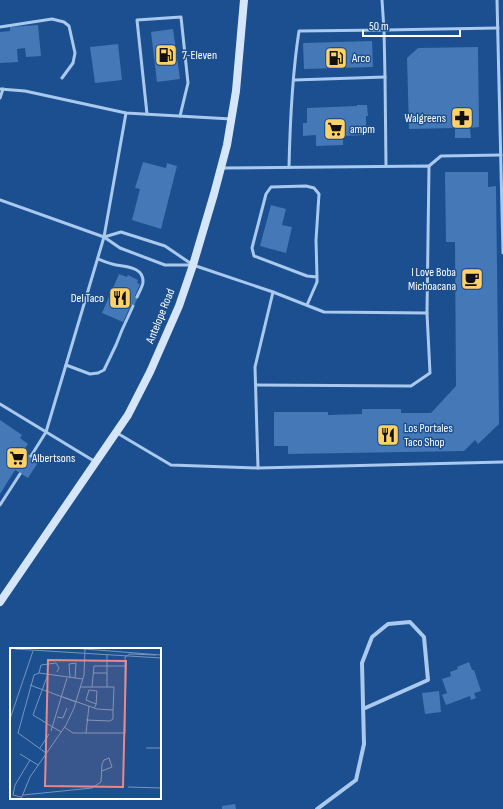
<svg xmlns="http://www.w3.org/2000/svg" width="503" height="809" viewBox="0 0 503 809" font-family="'Sofia Sans Condensed',sans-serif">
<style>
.building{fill:#4478b7}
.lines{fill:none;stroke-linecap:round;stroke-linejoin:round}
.service{stroke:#a9c9ee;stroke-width:3}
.minor{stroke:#a9c9ee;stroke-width:4}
.secondary{stroke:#d6e6fa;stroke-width:8}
.labels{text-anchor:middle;stroke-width:3;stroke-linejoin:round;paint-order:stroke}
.poi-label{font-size:12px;fill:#fff;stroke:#1b4f8f;text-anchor:start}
.street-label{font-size:12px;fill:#fff;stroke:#1b4f8f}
.inset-road{fill:none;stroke:#7695bc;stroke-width:1}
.view{fill:#e88989;fill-opacity:0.15;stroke:#e88989;stroke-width:2}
.inset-edge{fill:none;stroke:#fff;stroke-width:2}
</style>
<rect width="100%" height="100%" fill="#1b4f8f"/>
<g class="building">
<path d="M38 25 41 56 26 57 25 48 17 49 18 62 0 63V32L10 31V27Z"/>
<path d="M173 29 180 79 157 82 151 32Z"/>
<path d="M372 41 373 67 304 69 303 43Z"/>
<path d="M118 44 122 80 95 83 90 47Z"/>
<path d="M478 47 479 127 470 128 471 138H455V128L409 129 407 58 418 48Z"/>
<path d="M357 105H367L368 116H366V135L343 136V145L316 146V135L303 136V123H307V108L357 106Z"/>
<path d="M143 162 166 168 167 163 177 166 161 229 132 220 140 189 135 188Z"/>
<path d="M445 172H488V187L496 186 499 424 478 444 475 440 464 451 288 454V446H274V412H328V415L362 414V409H401V413H431L456 386 455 242H446Z"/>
<path d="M271 205 286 209 282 225 292 227 286 253 260 246Z"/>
<path d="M119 274 127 277 128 275 138 280 137 283 140 284 135 296 138 297 134 306 131 305 123 322 102 313Z"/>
<path d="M0 420 22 435 20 438 28 444 23 451 39 461 28 478 15 470 0 494Z"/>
<path d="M469 662 472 670H474L481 691 474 693 476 698 471 700 470 696 446 705 442 695 447 693 442 679 451 676 450 672 458 669 457 667Z"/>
<path d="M439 691 441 712 425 714 422 693Z"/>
<path d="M235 804 236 809H222V806Z"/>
</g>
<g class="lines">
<g class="service">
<path d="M497 0 503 253"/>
<path d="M0 27 52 19 64 22 69 26 75 53 73 63 62 78"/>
<path d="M294 80 385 77"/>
<path d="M0 89 25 91 126 113 231 119"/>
<path d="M0 98 3 89"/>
<path d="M147 114 137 20 181 17 188 83 180 116"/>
<path d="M386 166 385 77 384 30 498 28"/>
<path d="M429 166 441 156 501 155"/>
<path d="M289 167C290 122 292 76 299 31L384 30 382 0"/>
<path d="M0 200 104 237 120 248 165 265H193"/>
<path d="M104 237 121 232 165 246 193 265 273 292 324 312 427 313 429 166 222 168"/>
<path d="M98 259C103 261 110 264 116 265 126 267 144 267 143 282 143 286 139 292 137 297"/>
<path d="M273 292 255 367 258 468 503 462"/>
<path d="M307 305 317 282V277L316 240 319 194 314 188 306 186 271 187 266 194 252 248 254 256 307 276 317 277"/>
<path d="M66 365 90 374 98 373 104 370 116 345 122 330 133 306"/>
<path d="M256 385 411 386 430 373 427 313"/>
<path d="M0 404 94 461"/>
<path d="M117 433 171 465 258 468"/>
<path d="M31 456 46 432 104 237 126 113"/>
<path d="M0 505 20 474"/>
</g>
<path class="minor" d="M317 809 356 780 364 744 362 663 372 637 388 624 410 622 424 637 428 680 363 709"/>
<path class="secondary" d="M0 602 128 415 150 372 179 306 193 265 214 194 227 145 236 91 244 0"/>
</g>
<defs>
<g id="fuel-square" transform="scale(1.15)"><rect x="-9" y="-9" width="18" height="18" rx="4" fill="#ffd166" stroke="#1b4f8f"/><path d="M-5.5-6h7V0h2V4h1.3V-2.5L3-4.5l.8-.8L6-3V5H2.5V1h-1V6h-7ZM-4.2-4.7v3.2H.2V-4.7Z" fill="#111"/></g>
<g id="pharmacy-square" transform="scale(1.15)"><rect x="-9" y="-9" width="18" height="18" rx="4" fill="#ffd166" stroke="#1b4f8f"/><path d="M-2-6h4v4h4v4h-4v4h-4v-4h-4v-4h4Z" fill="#111"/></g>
<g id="supermarket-square" transform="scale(1.15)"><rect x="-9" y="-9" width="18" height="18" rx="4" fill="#ffd166" stroke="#1b4f8f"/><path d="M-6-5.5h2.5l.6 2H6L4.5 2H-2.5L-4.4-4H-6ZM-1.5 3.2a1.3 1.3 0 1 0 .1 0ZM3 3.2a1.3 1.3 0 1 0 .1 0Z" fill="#111"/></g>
<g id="cafe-square" transform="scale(1.15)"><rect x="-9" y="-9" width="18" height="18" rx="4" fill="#ffd166" stroke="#1b4f8f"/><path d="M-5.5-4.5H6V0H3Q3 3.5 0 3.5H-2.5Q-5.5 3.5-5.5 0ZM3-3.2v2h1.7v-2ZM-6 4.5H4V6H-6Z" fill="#111"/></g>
<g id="restaurant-square" transform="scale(1.15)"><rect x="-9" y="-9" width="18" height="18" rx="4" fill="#ffd166" stroke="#1b4f8f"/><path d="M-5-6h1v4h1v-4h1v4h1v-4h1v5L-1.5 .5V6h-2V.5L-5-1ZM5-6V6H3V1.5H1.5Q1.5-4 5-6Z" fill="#111"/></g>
</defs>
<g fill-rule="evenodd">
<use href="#fuel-square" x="166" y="55"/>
<use href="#fuel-square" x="336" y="58"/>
<use href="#pharmacy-square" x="462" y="118"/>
<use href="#supermarket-square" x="335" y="129"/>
<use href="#cafe-square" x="472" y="279"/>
<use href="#restaurant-square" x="120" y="298"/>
<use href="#restaurant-square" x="388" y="435"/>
<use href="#supermarket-square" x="17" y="458"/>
</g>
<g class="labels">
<g class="poi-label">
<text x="182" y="59">7-Eleven</text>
<text x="352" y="62">Arco</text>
<text x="446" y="122" text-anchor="end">Walgreens</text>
<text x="350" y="133">ampm</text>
<text x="456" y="276" text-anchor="end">I Love Boba<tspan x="456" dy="14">Michoacana</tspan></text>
<text x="104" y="302" text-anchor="end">Del Taco</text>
<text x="404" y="432">Los Portales<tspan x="404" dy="14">Taco Shop</tspan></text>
<text x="32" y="462">Albertsons</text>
</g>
<g class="street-label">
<text transform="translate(160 316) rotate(-68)" y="4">Antelope Road</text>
</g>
</g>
<g transform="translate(10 648)">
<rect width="151" height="151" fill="#1b4f8f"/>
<path class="inset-road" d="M62 0 151 7M5 1 151 10M115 9 120 6 146 7M29 25 31 17 46 15 49 20 47 24M83 25H97M38 26 23 67 51 84M60 30 59 16 66 15 65 30M20 37 66 54M82 39 84 18H97V7M97 39V18H115M53 49 87 61 103 62 104 39H71M79 58 76 85H115V9M84 60 86 57 87 43 79 42 76 52 86 56M47 69 53 70 57 60M0 71 23 3M76 72 100 73 103 71V62M54 79 63 85H76M41 83 57 30M30 100 39 86M136 100H151M36 105 8 85 24 27 29 25 73 31M10 106 28 117M118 139 151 140M13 147 82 140 91 134 92 116 94 112 99 110 102 119 92 123M11 149 3 147 5 137 20 112M11 151 20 129 56 77 64 60 74 27 75 0"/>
<path class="view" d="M38 12 116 13 113 139 35 138Z"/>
<rect width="151" height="151" class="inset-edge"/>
</g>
<path d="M363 30v6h97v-6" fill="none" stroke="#ffffff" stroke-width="2"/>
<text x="369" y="30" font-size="12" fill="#ffffff" stroke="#1b4f8f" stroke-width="3" paint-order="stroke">50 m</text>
</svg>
